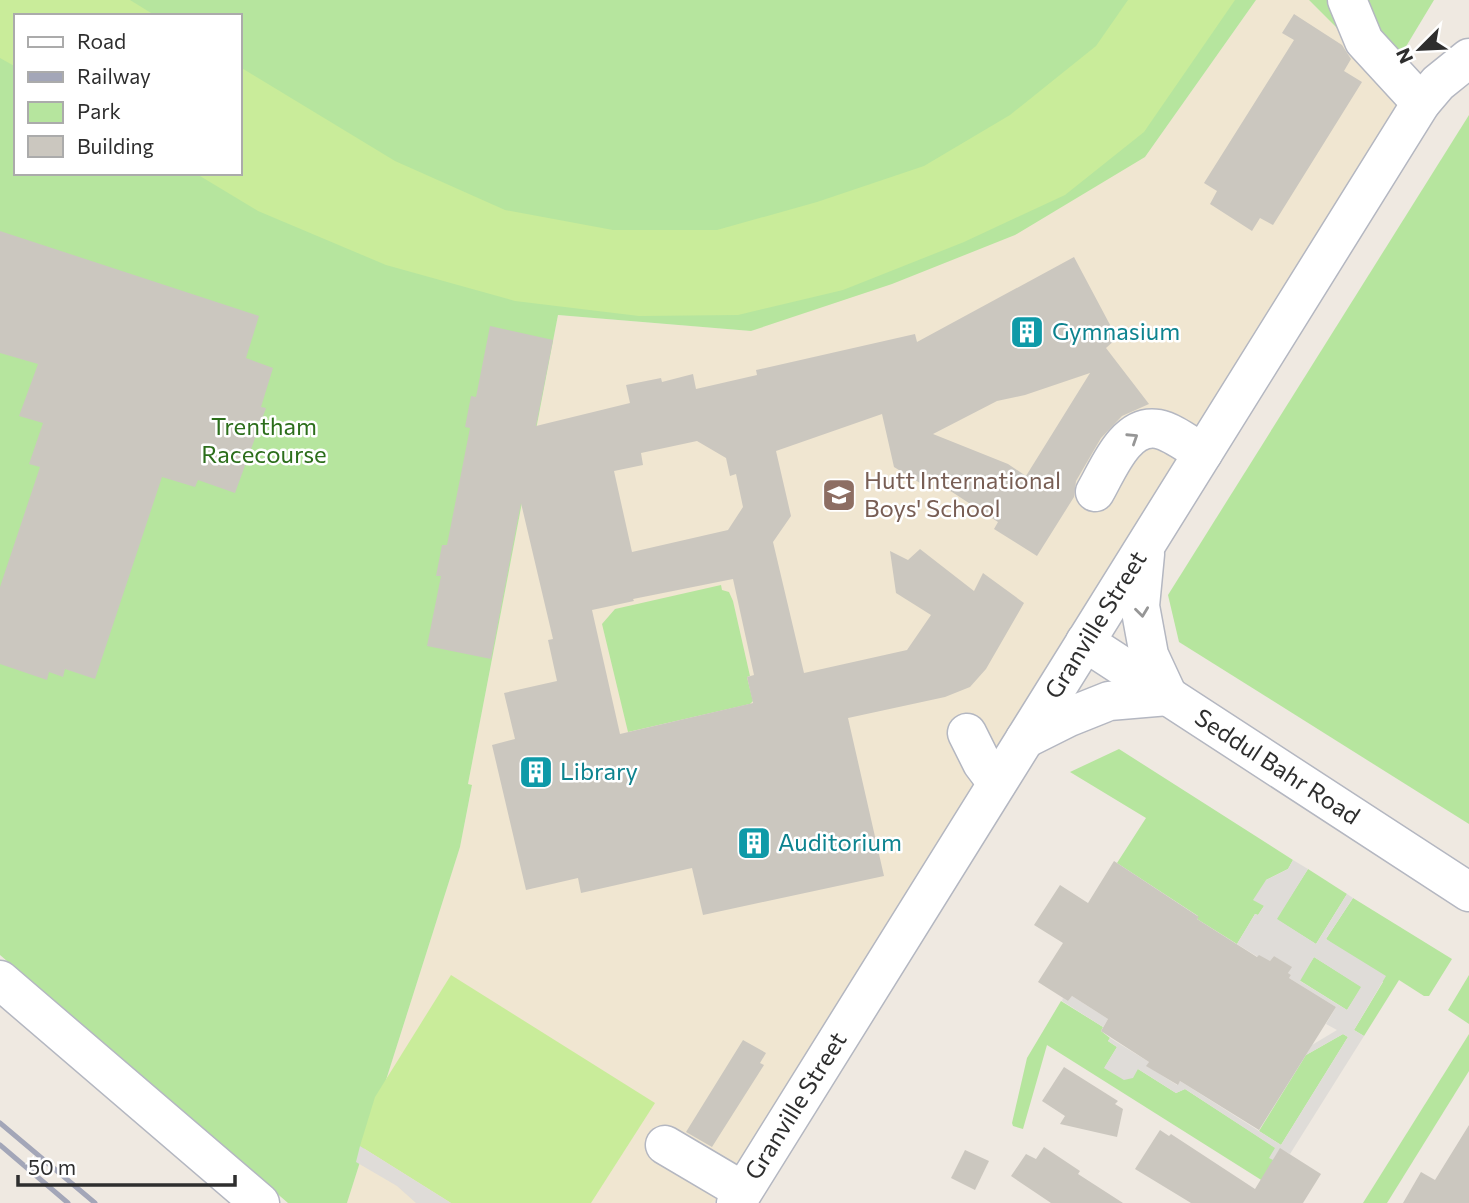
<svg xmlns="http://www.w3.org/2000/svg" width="1469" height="1203" viewBox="0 0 1469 1203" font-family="Commissioner,sans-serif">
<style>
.education{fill:#f0e6d1}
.green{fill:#b6e59e;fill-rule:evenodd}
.pitch{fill:#c9ec9a}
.plaza{fill:#dfdcd8;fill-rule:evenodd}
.building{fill:#cbc7bf;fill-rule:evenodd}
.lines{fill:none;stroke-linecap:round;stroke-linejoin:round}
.minor-casing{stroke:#b4b7c1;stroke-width:41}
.minor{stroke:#fff;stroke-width:38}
.rail{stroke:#a3a6b8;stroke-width:5}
.oneway{stroke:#969696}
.labels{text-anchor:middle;stroke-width:5;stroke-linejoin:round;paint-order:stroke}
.culture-label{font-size:24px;fill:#0d838f;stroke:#fff;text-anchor:start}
.park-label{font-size:24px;fill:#2c6e1b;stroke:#fff}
.education-label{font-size:24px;fill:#785e54;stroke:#fff;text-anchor:start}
.street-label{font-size:24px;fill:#2e2e2e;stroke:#fff}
</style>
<rect width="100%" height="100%" fill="#efe9e1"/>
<path class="education" d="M1256 0H1309L1404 94 714 1203H347L460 847 472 786 468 784 558 315 751 331 1145 157Z"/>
<g class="green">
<path d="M0 0H1256L1145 157 1015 235 892 284 751 331 558 315 468 784 472 785 460 847 347 1203H288L0 955ZM16 16H240V173H16Z"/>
<path d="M1309 0H1434L1387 78Z"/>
<path d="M1469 115V824L1179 642 1168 595Z"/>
<path d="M721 585 722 590 729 592 733 601 750 676 747 677 753 701 750 704 628 732 602 624 615 609Z"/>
<path d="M1119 749 1293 860 1288 869 1266 880 1264 906 1258 915 1255 914 1237 944 1197 919 1198 916 1117 863 1146 818 1070 772Z"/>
<path d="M1308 869 1347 894 1316 944 1276 919Z"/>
<path d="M1353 898 1452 959 1429 996H1424L1399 980 1364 1036 1354 1030 1383 982 1326 939Z"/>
<path d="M1314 957 1362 987 1347 1010 1299 980Z"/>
<path d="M1469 975V1024L1448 1010Z"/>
<path d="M1061 1001 1103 1027 1101 1031 1110 1038 1108 1041 1117 1047 1105 1067 1138 1069 1176 1093 1185 1089 1276 1148 1273 1160 1298 1203 1047 1045 1023 1129 1013 1126 1012 1123 1027 1058Z"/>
<path d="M1343 1034 1348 1037 1281 1145 1259 1131 1306 1055Z"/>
<path d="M1469 1034V1071L1387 1203H1363Z"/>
</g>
<g class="pitch">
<path d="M0 0H130L156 16H16V67L0 58Z"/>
<path d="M1128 0H1235L1144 132 1065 195 964 242 843 290 738 315 639 316 515 301 386 265 258 211 195 173H240V67L395 161 505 210 613 230H717L817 202 924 166 1010 115 1096 46Z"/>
<path d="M451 975 655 1103 591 1203H451L360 1146 375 1097Z"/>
</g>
<g class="plaza">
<path d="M1293 860 1308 869 1277 919 1316 944 1347 894 1353 898 1326 939 1386 976 1354 1030 1364 1036 1290 1154 1280 1149 1273 1160 1269 1158 1275 1148 1185 1089 1176 1093 1138 1069 1133 1078 1124 1080 1104 1068 1117 1047 1108 1041 1110 1038 1149 1062 1147 1066 1177 1085 1180 1081 1281 1145 1348 1037 1343 1034 1306 1055 1312 1045 1337 1030 1326 1024 1336 1007 1289 978 1291 975 1288 973 1291 967 1274 956 1270 961 1258 957 1237 944 1255 914 1258 915 1264 906 1253 900 1266 880 1288 869ZM1314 957 1361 987 1347 1010 1300 981Z"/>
<path d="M1072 996 1108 1019 1103 1027 1062 1001 1063 998 1068 1001Z"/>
<path d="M360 1146 451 1203H416L397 1186 356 1162Z"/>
</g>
<g class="building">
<path d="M1294 14 1342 45 1351 59 1344 71 1362 82 1273 225 1260 218 1252 231 1210 204 1217 191 1204 183 1294 40 1282 33Z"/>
<path d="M0 231 259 316 246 358 273 368 261 407 266 408 235 493 198 480 195 487 162 477 95 679 65 669 63 677 49 672 47 680 0 664V587L40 467 29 464 43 423 19 416 38 364 0 353Z"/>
<path d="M1074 257 1117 338 1106 348 1149 404 1122 416 1101 438 1076 481 1074 497 1037 556 994 529 998 522 952 492 924 476 920 483 894 467 882 414 776 451 791 516 773 542 804 673 907 650 931 615 896 593 890 551 908 560 920 549 974 591 983 573 1024 603 986 669 970 687 945 697 848 718 884 876 703 915 692 868 581 893 578 878 526 890 492 745 515 739 504 693 557 681 548 640 553 639 521 503 491 659 427 646 441 576H436L442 545H447L470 428 465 427 471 396 476 397 490 326 553 340 536 426 630 403 626 385 661 378 662 382 693 374 696 389 757 375 756 370 915 334 917 342ZM1090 373 1026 476 1008 464 933 434 997 401 1025 395ZM697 441 726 458 730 476 736 474 743 507 728 530 632 552 614 471 643 465 641 453ZM733 579 754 675 747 677 753 703 620 734 592 610 634 601 633 599Z"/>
<path d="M1114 861 1199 917 1197 919 1257 957 1259 955 1270 961 1274 956 1292 967 1288 973 1291 975 1289 978 1336 1007 1259 1130 1180 1081 1178 1085 1146 1066 1149 1062 1101 1031 1108 1019 1072 996 1068 1001 1038 982 1063 943 1034 925 1060 885 1088 903Z"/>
<path d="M743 1040 766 1053 760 1063 764 1065 712 1147 686 1132Z"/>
<path d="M1064 1067 1118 1101 1115 1104 1123 1109 1117 1137 1060 1124 1065 1116 1042 1101Z"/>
<path d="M1469 1125V1203H1403L1421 1172 1435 1180Z"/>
<path d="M1160 1130 1169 1136 1171 1134 1255 1189 1280 1148 1321 1174 1303 1203H1191L1135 1169Z"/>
<path d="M1044 1147 1080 1171 1078 1174 1123 1203H1051L1011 1176 1026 1154 1036 1159Z"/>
<path d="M965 1150 989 1161 975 1190 951 1178Z"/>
</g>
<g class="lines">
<g class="minor-casing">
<g id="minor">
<path d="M1347 0 1364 41 1421 103"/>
<path d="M1095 492C1108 470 1125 423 1158 429 1173 432 1190 446 1203 453"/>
<path d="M1085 642 1469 892"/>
<path d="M967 733 982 763 997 783"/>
<path d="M1025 739 1069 717 1109 701 1168 696 1149 655 1140 606 1145 554"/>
<path d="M0 980 260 1203"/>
<path d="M665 1145 743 1191"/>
<path d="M736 1203 1421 103 1438 83 1469 58"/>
</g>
</g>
<use href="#minor" class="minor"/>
<g class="rail">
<path d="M0 1123 95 1203"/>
<path d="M0 1145 68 1203"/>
</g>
</g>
<defs><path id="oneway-chevron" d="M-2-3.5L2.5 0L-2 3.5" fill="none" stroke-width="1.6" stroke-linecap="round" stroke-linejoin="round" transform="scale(1.75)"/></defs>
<g class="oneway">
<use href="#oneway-chevron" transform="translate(1133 438) rotate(-33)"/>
<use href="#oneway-chevron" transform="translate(1142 612) rotate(83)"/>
</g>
<defs>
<g id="building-square" transform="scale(1.75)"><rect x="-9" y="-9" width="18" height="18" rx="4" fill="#0f9aa8" stroke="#fff"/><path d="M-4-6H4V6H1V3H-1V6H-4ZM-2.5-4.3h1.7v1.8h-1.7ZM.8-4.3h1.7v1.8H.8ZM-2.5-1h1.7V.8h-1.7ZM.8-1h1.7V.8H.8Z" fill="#fff"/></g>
<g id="school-square" transform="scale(1.75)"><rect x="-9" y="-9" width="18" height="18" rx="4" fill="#8d6e63" stroke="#fff"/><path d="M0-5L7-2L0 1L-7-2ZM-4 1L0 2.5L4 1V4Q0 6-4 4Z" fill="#fff"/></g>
</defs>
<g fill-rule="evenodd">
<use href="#building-square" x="1027" y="332"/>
<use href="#school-square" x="839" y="495"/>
<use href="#building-square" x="536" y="772"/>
<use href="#building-square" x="754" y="843"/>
</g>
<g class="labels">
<g class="culture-label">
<text x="1052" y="340">Gymnasium</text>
<text x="560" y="780">Library</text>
<text x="778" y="851">Auditorium</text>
</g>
<g class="park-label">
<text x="264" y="435">Trentham<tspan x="264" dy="28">Racecourse</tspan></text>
</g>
<g class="education-label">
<text x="864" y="489">Hutt International<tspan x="864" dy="28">Boys' School</tspan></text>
</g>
<g class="street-label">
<text transform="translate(1096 625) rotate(-58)" y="8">Granville Street</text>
<text transform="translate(1277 767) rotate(33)" y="8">Seddul Bahr Road</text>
<text transform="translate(796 1106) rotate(-58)" y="8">Granville Street</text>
</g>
</g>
<rect x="14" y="14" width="228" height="161" fill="#ffffff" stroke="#ababab" stroke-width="2"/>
<rect x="28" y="37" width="35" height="10" fill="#ffffff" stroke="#ababab" stroke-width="2"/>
<text x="77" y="49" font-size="21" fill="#2e2e2e">Road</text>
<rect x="28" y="72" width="35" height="10" fill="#a3a6b8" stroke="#ababab" stroke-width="2"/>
<text x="77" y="84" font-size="21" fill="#2e2e2e">Railway</text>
<rect x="28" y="102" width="35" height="21" fill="#b6e59e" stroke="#ababab" stroke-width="2"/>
<text x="77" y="119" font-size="21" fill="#2e2e2e">Park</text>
<rect x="28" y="136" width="35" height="21" fill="#cbc7bf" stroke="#ababab" stroke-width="2"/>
<text x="77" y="154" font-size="21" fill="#2e2e2e">Building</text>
<g transform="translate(1420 49) rotate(246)" stroke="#ffffff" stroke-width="5" paint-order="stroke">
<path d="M0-5L12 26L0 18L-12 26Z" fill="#2e2e2e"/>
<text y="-10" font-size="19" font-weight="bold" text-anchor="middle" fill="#2e2e2e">N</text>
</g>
<path d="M18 1175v10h217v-10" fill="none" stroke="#2e2e2e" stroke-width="3.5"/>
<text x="28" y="1175" font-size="21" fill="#2e2e2e" stroke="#ffffff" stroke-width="5" paint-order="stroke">50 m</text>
</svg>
